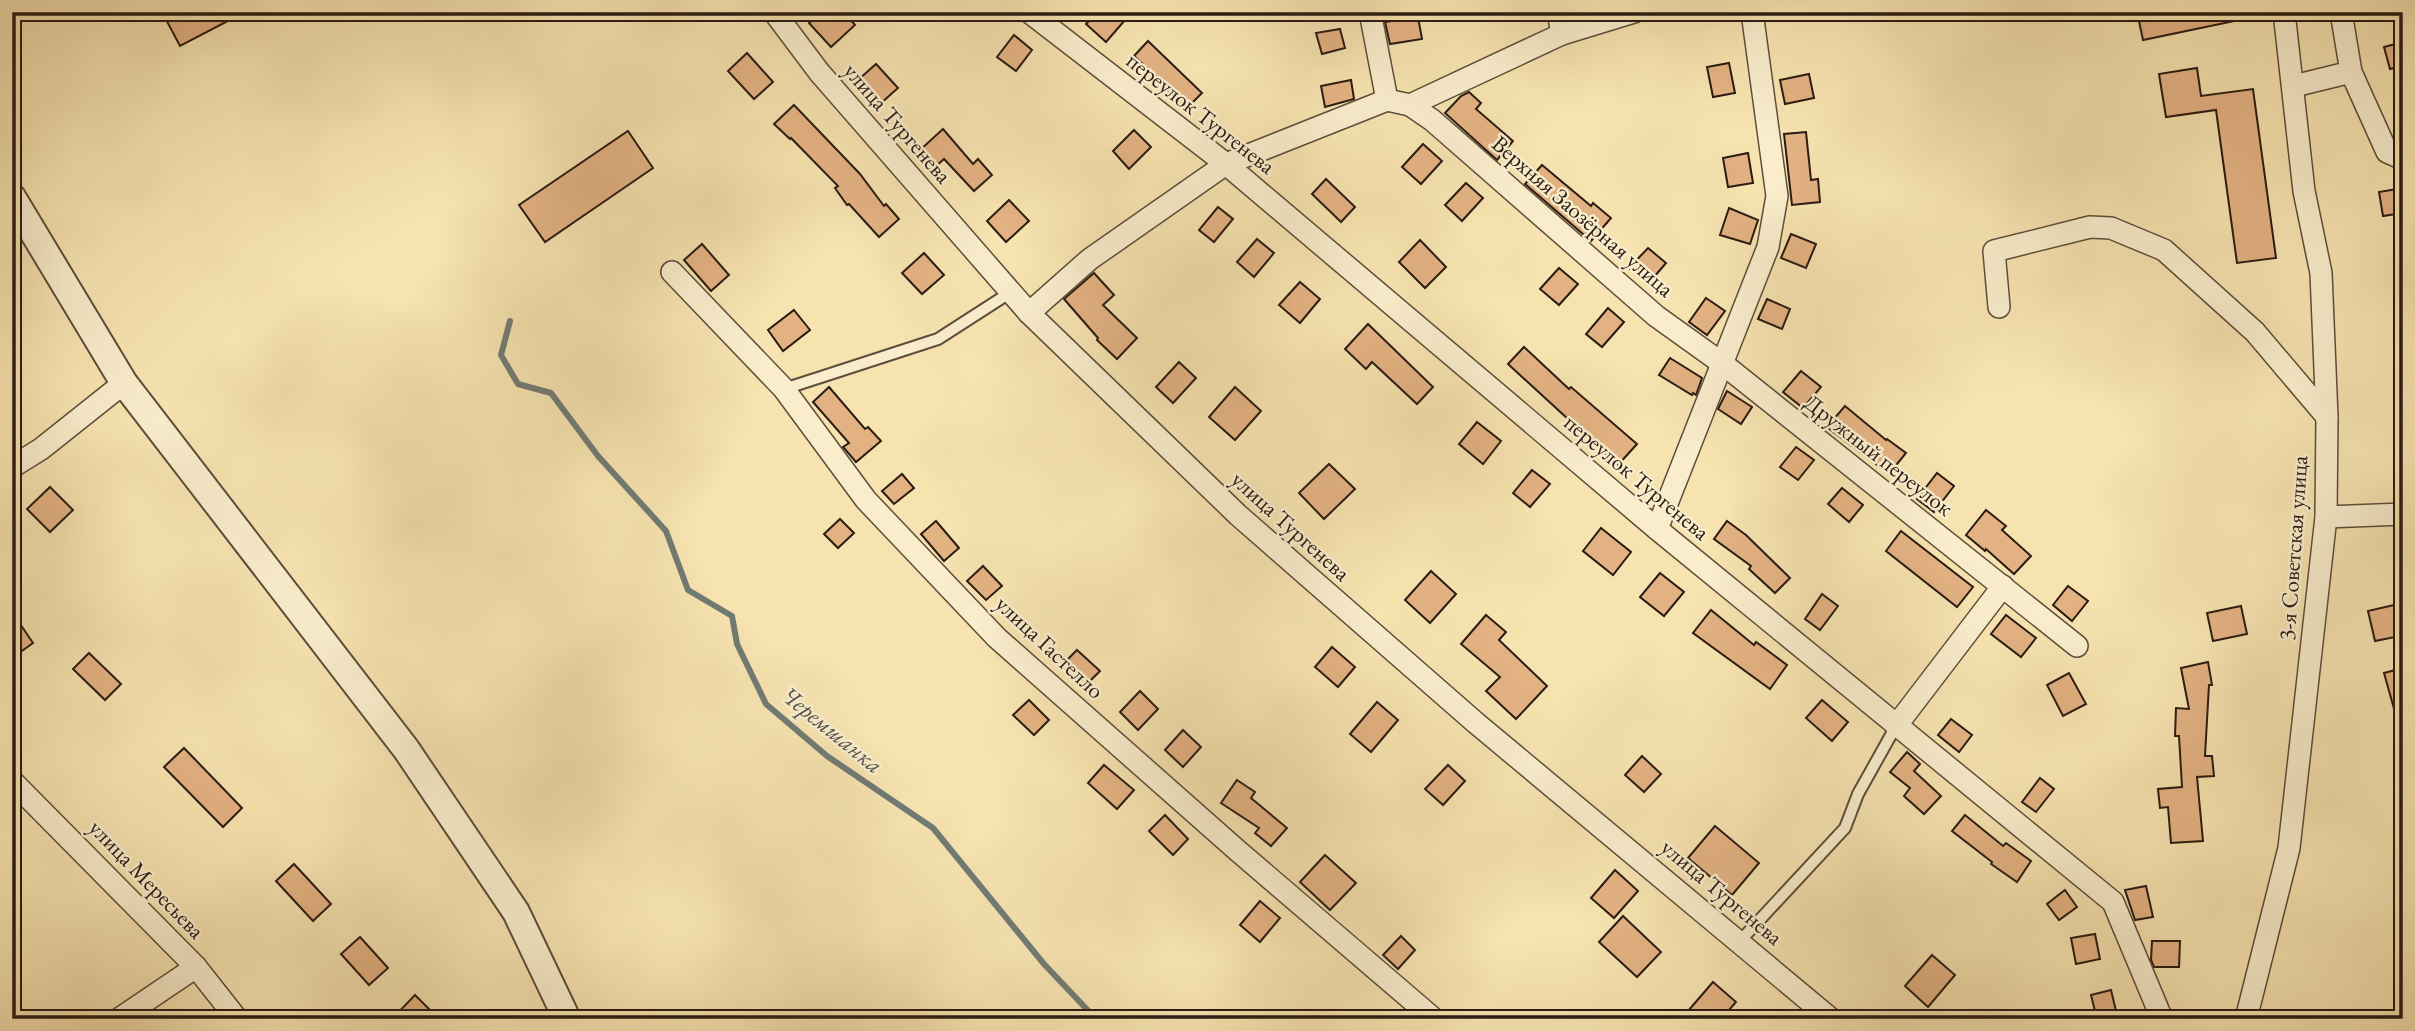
<svg xmlns="http://www.w3.org/2000/svg" width="2415" height="1031" viewBox="0 0 2415 1031" font-family="'EB Garamond',serif">
<style>
.lines{fill:none;stroke-linecap:round;stroke-linejoin:round}
.stream{stroke:#717b74;stroke-width:6}
.building{fill:#e3b282;stroke:#2a1b12;stroke-width:2}
.service-casing{stroke:#5d4d3a;stroke-width:14}
.minor-casing{stroke:#5d4d3a;stroke-width:24}
.tertiary-casing{stroke:#5d4d3a;stroke-width:30}
.service{stroke:#f9edcc;stroke-width:10}
.minor{stroke:#f9edcc;stroke-width:21}
.tertiary{stroke:#f9edcc;stroke-width:26}
.labels{text-anchor:middle;stroke-width:5;stroke-linejoin:round;paint-order:stroke}
.street-label{font-size:23px;fill:#2a1b12;stroke:#f9edcc}
.water-label{font-size:24px;font-style:italic;fill:#54534b;stroke:#f9edcc}
</style>
<rect width="100%" height="100%" fill="#f6e3b0"/>
<filter id="stains"><feTurbulence type="fractalNoise" baseFrequency=".00286" numOctaves="4"/><feColorMatrix values="0 0 0 0 .2 0 0 0 0 .09 0 0 0 0 .02 0 0 0 .5 -.17"/></filter>
<radialGradient id="worn" r=".72"><stop offset=".6" stop-color="#630" stop-opacity="0"/><stop offset="1" stop-color="#630" stop-opacity=".3"/></radialGradient>
<g class="lines">
<path class="stream" d="M510 321 501 355 518 384 551 393 598 456 666 531 688 590 732 616 737 644 766 704 827 756 933 828 1044 964 1096 1019"/>
</g>
<g class="building">
<path d="M162 12H245L180 46Z"/>
<path d="M822 12H844L855 25 831 47 809 23Z"/>
<path d="M1097 12H1132L1106 42 1086 24Z"/>
<path d="M2137 12H2243L2244 19 2143 40Z"/>
<path d="M1418 17 1422 39 1390 44 1385 22Z"/>
<path d="M1340 29 1345 48 1322 54 1316 33Z"/>
<path d="M1014 35 1032 50 1016 71 997 57Z"/>
<path d="M1148 41 1202 93 1185 110 1166 94 1170 89 1134 56Z"/>
<path d="M2403 42V66L2390 69 2384 47Z"/>
<path d="M747 53 773 82 754 99 728 71Z"/>
<path d="M1729 63 1735 93 1713 97 1707 67Z"/>
<path d="M876 64 898 88 880 104 858 80Z"/>
<path d="M2197 68 2201 96 2253 89 2276 258 2237 263 2216 110 2166 117 2159 74Z"/>
<path d="M1809 74 1814 98 1785 104 1780 80Z"/>
<path d="M1351 80 1354 99 1325 107 1321 86Z"/>
<path d="M1469 92 1481 103 1476 109 1513 141 1497 160 1445 113 1461 96Z"/>
<path d="M794 105 860 174 884 206 886 204 899 219 879 237 849 204 847 205 835 188 838 186 791 138 790 139 774 124Z"/>
<path d="M943 129 973 164 978 159 992 175 974 191 944 159 935 167 920 150Z"/>
<path d="M1134 130 1151 147 1129 169 1113 151Z"/>
<path d="M628 131 653 168 545 242 519 205Z"/>
<path d="M1806 132 1811 180 1818 179 1820 202 1792 205 1784 134Z"/>
<path d="M1423 144 1442 161 1421 184 1402 167Z"/>
<path d="M1748 153 1753 183 1728 187 1723 158Z"/>
<path d="M1542 165 1591 206 1593 203 1611 218 1591 241 1525 184Z"/>
<path d="M1326 179 1355 207 1341 222 1312 194Z"/>
<path d="M1466 183 1483 198 1462 221 1445 205Z"/>
<path d="M2403 188V213L2383 216 2379 192Z"/>
<path d="M1009 200 1029 221 1006 242 987 221Z"/>
<path d="M1218 207 1233 219 1214 242 1199 230Z"/>
<path d="M1729 208 1758 220 1750 244 1720 235Z"/>
<path d="M1791 234 1816 244 1806 268 1781 258Z"/>
<path d="M1257 239 1274 253 1254 277 1237 262Z"/>
<path d="M1420 240 1446 267 1425 288 1399 262Z"/>
<path d="M702 244 729 275 711 291 684 260Z"/>
<path d="M1648 248 1666 263 1648 284 1629 268Z"/>
<path d="M924 253 944 275 922 294 902 273Z"/>
<path d="M1559 268 1578 284 1559 305 1540 289Z"/>
<path d="M1094 273 1114 295 1103 305 1137 338 1117 359 1097 340 1098 338 1064 299Z"/>
<path d="M1300 282 1320 299 1300 323 1279 305Z"/>
<path d="M1706 298 1725 311 1707 335 1689 322Z"/>
<path d="M1767 299 1790 309 1782 329 1758 319Z"/>
<path d="M1608 308 1624 322 1602 347 1586 334Z"/>
<path d="M794 310 810 330 783 351 768 330Z"/>
<path d="M1368 324 1433 387 1417 404 1372 362 1366 369 1345 349Z"/>
<path d="M1524 347 1569 389 1571 387 1637 444 1618 465 1508 364Z"/>
<path d="M1670 358 1702 378 1696 395 1693 393 1692 395 1659 375Z"/>
<path d="M1179 362 1196 378 1173 403 1156 387Z"/>
<path d="M1801 371 1821 387 1803 408 1783 392Z"/>
<path d="M829 387 865 429 868 427 881 441 856 462 843 447 849 443 813 402Z"/>
<path d="M1235 387 1261 411 1235 440 1209 417Z"/>
<path d="M1727 391 1752 407 1741 424 1718 409Z"/>
<path d="M1845 406 1886 440 1887 439 1906 453 1889 474 1827 427Z"/>
<path d="M1477 422 1501 441 1483 464 1459 444Z"/>
<path d="M1796 447 1814 460 1798 480 1780 467Z"/>
<path d="M1329 464 1355 489 1324 519 1299 493Z"/>
<path d="M1532 470 1550 484 1530 507 1513 493Z"/>
<path d="M1937 473 1954 486 1934 512 1917 499Z"/>
<path d="M902 474 914 488 894 504 882 491Z"/>
<path d="M50 487 73 510 50 532 27 509Z"/>
<path d="M1842 488 1863 505 1849 522 1828 504Z"/>
<path d="M1986 510 2006 526 2002 530 2031 556 2014 574 1986 549 1985 551 1966 535Z"/>
<path d="M840 519 854 533 838 548 824 534Z"/>
<path d="M936 521 959 548 944 561 921 534Z"/>
<path d="M1727 521 1746 535 1790 578 1775 593 1749 569 1751 566 1714 539Z"/>
<path d="M1601 528 1631 552 1613 575 1583 551Z"/>
<path d="M1901 531 1973 587 1957 607 1886 551Z"/>
<path d="M983 566 1002 586 986 600 967 581Z"/>
<path d="M1431 571 1456 594 1430 623 1405 600Z"/>
<path d="M1660 573 1684 592 1664 616 1640 597Z"/>
<path d="M2068 586 2088 601 2072 621 2053 605Z"/>
<path d="M1822 594 1838 606 1820 630 1805 619Z"/>
<path d="M2394 605 2400 636 2375 641 2368 611Z"/>
<path d="M2241 606 2247 634 2213 641 2207 613Z"/>
<path d="M1711 610 1754 645 1756 642 1787 665 1770 689 1693 633Z"/>
<path d="M12 612 33 643 12 658Z"/>
<path d="M1486 615 1506 632 1499 640 1547 686 1516 719 1486 691 1500 677 1461 644Z"/>
<path d="M2006 615 2036 638 2021 657 1991 634Z"/>
<path d="M1332 647 1355 667 1338 687 1315 667Z"/>
<path d="M1077 650 1100 671 1083 688 1061 666Z"/>
<path d="M89 653 121 684 105 700 73 669Z"/>
<path d="M2208 662 2212 685H2209L2205 756H2212L2214 776 2197 777 2203 841 2171 843 2168 807 2160 808 2158 789 2182 787 2179 736H2175L2176 708 2189 709 2181 668Z"/>
<path d="M2403 668V722L2398 723 2384 673Z"/>
<path d="M2069 673 2086 704 2063 716 2047 685Z"/>
<path d="M1140 691 1158 709 1138 730 1120 712Z"/>
<path d="M1029 700 1049 720 1034 735 1013 715Z"/>
<path d="M1822 700 1848 722 1832 741 1806 718Z"/>
<path d="M1377 702 1398 720 1371 752 1350 734Z"/>
<path d="M1951 719 1972 735 1959 752 1938 735Z"/>
<path d="M1183 730 1201 747 1183 767 1165 750Z"/>
<path d="M184 748 242 808 223 827 164 767Z"/>
<path d="M1907 752 1920 764 1914 771 1941 796 1924 814 1904 796 1910 788 1890 772Z"/>
<path d="M1642 756 1661 774 1644 792 1625 775Z"/>
<path d="M1104 765 1134 790 1117 809 1088 783Z"/>
<path d="M1448 765 1465 781 1443 805 1425 789Z"/>
<path d="M2040 778 2054 789 2036 812 2022 802Z"/>
<path d="M1237 780 1255 792 1251 798 1287 828 1271 846 1255 833 1259 828 1221 803Z"/>
<path d="M1165 815 1188 839 1173 855 1149 831Z"/>
<path d="M1965 815 2003 846 2006 843 2031 861 2017 882 1991 864 1992 862 1952 831Z"/>
<path d="M1715 826 1759 863 1732 895 1688 858Z"/>
<path d="M1325 855 1356 883 1330 910 1300 882Z"/>
<path d="M294 864 331 904 313 921 276 881Z"/>
<path d="M1615 870 1638 891 1614 918 1591 898Z"/>
<path d="M2146 886 2153 917 2135 920 2125 890Z"/>
<path d="M2065 890 2077 907 2059 920 2047 904Z"/>
<path d="M1260 901 1280 918 1260 942 1240 925Z"/>
<path d="M1623 916 1661 952 1637 977 1599 942Z"/>
<path d="M2095 934 2100 959 2076 964 2071 938Z"/>
<path d="M1401 936 1415 950 1398 969 1383 955Z"/>
<path d="M360 937 388 968 369 985 341 954Z"/>
<path d="M2152 941H2180L2179 967H2154L2151 960Z"/>
<path d="M1932 955 1955 975 1928 1007 1905 986Z"/>
<path d="M1713 982 1736 1002 1721 1019H1697L1688 1011Z"/>
<path d="M2111 990 2118 1019H2097L2091 995Z"/>
<path d="M415 995 439 1019H392Z"/>
</g>
<g class="lines">
<g class="service-casing">
<g id="service">
<path d="M784 389 938 339 1011 292"/>
<path d="M1740 941 1845 828 1858 794 1896 726"/>
</g>
</g>
<g class="minor-casing">
<g id="minor">
<path d="M774 12 819 72 1029 313 1238 515 1476 723 1831 1019"/>
<path d="M1029 12 1226 164 1657 529 2113 902 2162 1019"/>
<path d="M1370 12 1387 100"/>
<path d="M1558 12 1562 34"/>
<path d="M2341 12 2351 72 2387 152 2403 159"/>
<path d="M2294 86 2351 72"/>
<path d="M1410 105 1432 120 1656 316 1723 364 2077 646"/>
<path d="M672 272 784 389 866 500 997 638 1238 851 1434 1019"/>
<path d="M1999 307 1994 251 2090 227 2111 228 2164 250 2255 332 2327 417"/>
<path d="M1029 313 1090 259 1226 164 1387 100 1410 105 1562 34 1634 12"/>
<path d="M12 467 41 449 124 383"/>
<path d="M2326 517 2403 514"/>
<path d="M1657 529 1768 247 1777 196 1752 12"/>
<path d="M1896 726 2003 586"/>
<path d="M12 781 196 967 237 1019"/>
<path d="M119 1019 196 967"/>
<path d="M2246 1019 2289 848 2326 517 2327 417 2321 273 2304 191 2284 12"/>
</g>
</g>
<g class="tertiary-casing">
<path id="tertiary" d="M12 197 124 383 406 749 516 912 567 1019"/>
</g>
<use href="#service" class="service"/>
<use href="#minor" class="minor"/>
<use href="#tertiary" class="tertiary"/>
</g>
<g class="labels">
<g class="street-label">
<text transform="translate(1201 113) rotate(38)" y="8">переулок Тургенева</text>
<text transform="translate(898 123) rotate(49)" y="8">улица Тургенева</text>
<text transform="translate(1583 216) rotate(41)" y="8">Верхняя Заозёрная улица</text>
<text transform="translate(1879 455) rotate(38)" y="8">Дружный переулок</text>
<text transform="translate(1637 477) rotate(40)" y="8">переулок Тургенева</text>
<text transform="translate(1291 526) rotate(42)" y="8">улица Тургенева</text>
<text transform="translate(2293 548) rotate(-86)" y="8">3-я Советская улица</text>
<text transform="translate(1050 647) rotate(43)" y="8">улица Гастелло</text>
<text transform="translate(147 879) rotate(46)" y="8">улица Мересьева</text>
<text transform="translate(1722 892) rotate(40)" y="8">улица Тургенева</text>
</g>
<g class="water-label">
<text transform="translate(832 730) rotate(39)" y="8">Черемшанка</text>
</g>
</g>
<rect width="2415" height="1031" fill="none" stroke="#f6e3b0" stroke-width="42"/>
<rect x="14" y="14" width="2387" height="1003" fill="none" stroke="#2a1b12" stroke-width="3.5"/>
<rect x="21" y="21" width="2373" height="989" fill="none" stroke="#2a1b12" stroke-width="2"/>
<rect width="100%" height="100%" filter="url(#stains)"/>
<rect width="100%" height="100%" fill="url(#worn)"/>
</svg>
